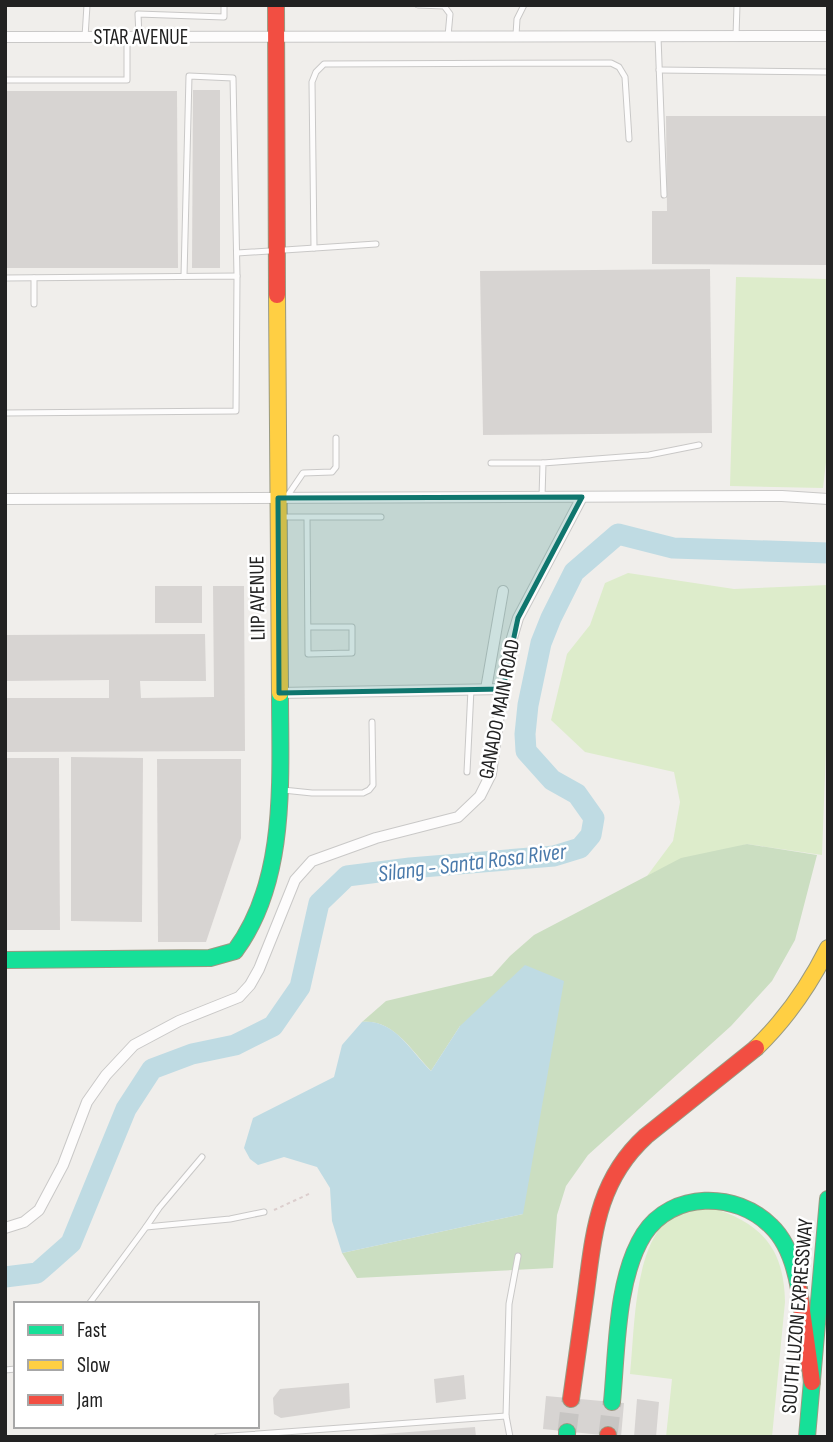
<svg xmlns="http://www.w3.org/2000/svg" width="833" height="1442" viewBox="0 0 833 1442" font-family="'Sofia Sans Condensed',sans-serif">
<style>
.grass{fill:#ddeccb}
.forest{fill:#cbdec1}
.water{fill:#bfdbe3}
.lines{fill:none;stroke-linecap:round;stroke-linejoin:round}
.river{stroke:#bfdbe3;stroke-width:21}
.building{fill:#d7d4d2}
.highway-tunnel{stroke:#c7c5c3;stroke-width:19;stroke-dasharray:19 10;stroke-linecap:butt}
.lane-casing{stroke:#c9c8c7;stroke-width:7}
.street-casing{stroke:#c9c8c7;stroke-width:12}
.fast-casing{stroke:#999a82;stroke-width:18}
.slow-casing{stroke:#999a82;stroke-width:18}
.jam-casing{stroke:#999a82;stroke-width:18}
.path{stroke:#dccecd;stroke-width:2;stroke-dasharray:3.5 3.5;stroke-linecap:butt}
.lane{stroke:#fdfcfc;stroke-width:5}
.street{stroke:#fdfcfc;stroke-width:10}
.fast{stroke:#16e098;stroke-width:16}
.slow{stroke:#ffcf43;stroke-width:16}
.jam{stroke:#f24e42;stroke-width:16}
.marked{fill:#0f766e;fill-opacity:0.2;stroke:#0f766e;stroke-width:5;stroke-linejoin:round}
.labels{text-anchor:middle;stroke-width:5;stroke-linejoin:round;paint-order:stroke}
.street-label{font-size:21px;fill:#222;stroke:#fff}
.water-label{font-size:23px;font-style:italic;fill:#4a7aab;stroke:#fff}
</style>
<rect width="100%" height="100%" fill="#f0eeeb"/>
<g class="grass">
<path d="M736 277 828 279V445L823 488 730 486Z"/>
<path d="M628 573 734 589 828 585V696L822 855 747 844 661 869 647 876 673 841 680 802 674 772 585 752 551 720 567 654 590 625 605 583Z"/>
<path d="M710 1207C761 1223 784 1247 785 1302L772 1437H666L672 1379 630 1374C635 1330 633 1242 673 1216 683 1210 699 1209 710 1207Z"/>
</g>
<path class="forest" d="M747 844 817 855 795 940 772 981 731 1026 588 1155 566 1186 557 1215 553 1268 357 1278 342 1253 523 1214 460 1026 431 1071C411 1050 393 1019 362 1022L386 1001 492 976 510 956 534 935 681 858Z"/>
<path class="water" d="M525 965 564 981 523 1214 342 1253 332 1221 330 1188 317 1167 284 1157 258 1165 250 1159 244 1148 253 1118 334 1077 342 1045 362 1022C395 1019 410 1051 431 1071L460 1026Z"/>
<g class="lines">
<path class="river" d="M5 1277 37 1273 71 1243 126 1109 152 1069 192 1054 235 1045 273 1026 300 987 319 903 347 876 410 868 554 856 580 848 591 835 594 818 577 794 552 780 526 751 525 734 528 705 541 643 551 618 574 572 618 534 673 548 828 553"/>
</g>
<g class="building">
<path d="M193 90H220V268H192Z"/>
<path d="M5 91H177L178 268H5Z"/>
<path d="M666 116H828V265L652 264V211H667Z"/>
<path d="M710 269 712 433 483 435 480 271Z"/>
<rect x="155" y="586" width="47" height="37"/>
<path d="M213 586H244L245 751 7 752V698H109V680L5 681V635L205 634 206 681H140L141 698 214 697Z"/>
<path d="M71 757 143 758 142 922 71 921Z"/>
<path d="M5 758H59L60 930H5Z"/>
<path d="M157 759H241V838L206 942H158Z"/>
<path d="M464 1375 466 1399 436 1403 434 1379Z"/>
<path d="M349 1383 350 1408 281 1418 274 1414 273 1398 280 1389Z"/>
<path d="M546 1396 624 1403 621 1437 543 1429Z"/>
<path d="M637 1399 659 1402 656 1437H634Z"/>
<path d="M475 1427 476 1437H370V1435Z"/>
</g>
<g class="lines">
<g class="highway-tunnel">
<path d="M567 1432 571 1399"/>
<path d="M608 1435 612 1402"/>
</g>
<g class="lane-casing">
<g id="lane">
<path d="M418 5 444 6 450 14 448 36"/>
<path d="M516 35 517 19 524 5"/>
<path d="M139 36 138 14 224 17V5"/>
<path d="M736 36 737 5"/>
<path d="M85 37 87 5"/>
<path d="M658 37 664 195"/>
<path d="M659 70 828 72"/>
<path d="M5 80H127V37"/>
<path d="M314 248 312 82 316 72 324 64 611 63 619 67 625 77 629 139"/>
<path d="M237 253 376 244"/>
<path d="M184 276 189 76 233 78 237 276"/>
<path d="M5 278 237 276 236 411 5 413"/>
<path d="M34 304V278"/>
<path d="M491 463H543"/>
<path d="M542 497 543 463 649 455 699 445"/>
<path d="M286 498 303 473 332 472 336 467V438"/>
<path d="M281 517H381"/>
<path d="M307 518 308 654 352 653V627H308"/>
<path d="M467 772 471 689"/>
<path d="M283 790 312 793H363L369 790 373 785 372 722"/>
<path d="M146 1227 159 1208 202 1157"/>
<path d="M89 1304 146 1227 230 1219 264 1212"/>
<path d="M5 1370 16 1369"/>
<path d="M506 1416 509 1304 518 1256"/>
<path d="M217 1437 506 1416 510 1437"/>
</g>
</g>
<g class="street-casing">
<g id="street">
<path d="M5 37 828 36"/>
<path d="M5 499 782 496 828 499"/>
<path d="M486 689 503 591"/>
<path d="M279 693 503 689"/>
<path d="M5 1228 24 1222 39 1210 63 1165 87 1102 106 1075 134 1045 179 1021 239 997 250 985 259 969 295 880 312 861 376 838 458 817 480 796 491 774 507 655 518 618 582 497"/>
</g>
</g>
<g class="fast-casing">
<g id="fast">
<path d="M5 960 210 958 235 951C288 880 280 778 280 693"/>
<path d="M612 1402C617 1351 616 1278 644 1234 672 1191 736 1191 771 1226 788 1242 795 1266 799 1289"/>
<path d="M567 1432V1437"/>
<path d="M807 1437 828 1199"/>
</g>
</g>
<g class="slow-casing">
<g id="slow">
<path d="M277 295 280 693"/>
<path d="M756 1048C787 1018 809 986 828 948"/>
</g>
</g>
<g class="jam-casing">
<g id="jam">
<path d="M276 5 277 295"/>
<path d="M799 1289 812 1382"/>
<path d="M571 1399C576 1363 581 1328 586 1292 594 1231 598 1180 646 1136L756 1048"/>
<path d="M608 1435V1437"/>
</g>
</g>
<path class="path" d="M274 1210 311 1193"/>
<use href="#lane" class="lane"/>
<use href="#street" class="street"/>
<use href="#fast" class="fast"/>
<use href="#slow" class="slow"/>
<use href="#jam" class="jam"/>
</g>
<path class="marked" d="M582 497 518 618 503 689 279 693 278 498Z"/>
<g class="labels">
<g class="street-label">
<text x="141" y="44">STAR AVENUE</text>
<text transform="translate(257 598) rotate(-91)" y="7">LIIP AVENUE</text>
<text transform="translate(499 709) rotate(-79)" y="7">GANADO MAIN ROAD</text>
<text transform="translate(797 1316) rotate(-85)" y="7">SOUTH LUZON EXPRESSWAY</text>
</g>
<g class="water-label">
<text transform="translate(472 862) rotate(-7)" y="8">Silang - Santa Rosa River</text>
</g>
</g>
<rect width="833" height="1442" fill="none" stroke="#222222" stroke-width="14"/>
<rect x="14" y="1302" width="245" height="126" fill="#ffffff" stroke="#a7a7a7" stroke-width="2"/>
<rect x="28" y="1325" width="35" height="10" fill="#16e098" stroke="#a7a7a7" stroke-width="2"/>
<text x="77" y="1337" font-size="21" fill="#222222">Fast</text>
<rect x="28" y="1360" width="35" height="10" fill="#ffcf43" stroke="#a7a7a7" stroke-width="2"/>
<text x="77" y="1372" font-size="21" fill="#222222">Slow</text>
<rect x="28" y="1395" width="35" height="10" fill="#f24e42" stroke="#a7a7a7" stroke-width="2"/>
<text x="77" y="1407" font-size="21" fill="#222222">Jam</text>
</svg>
